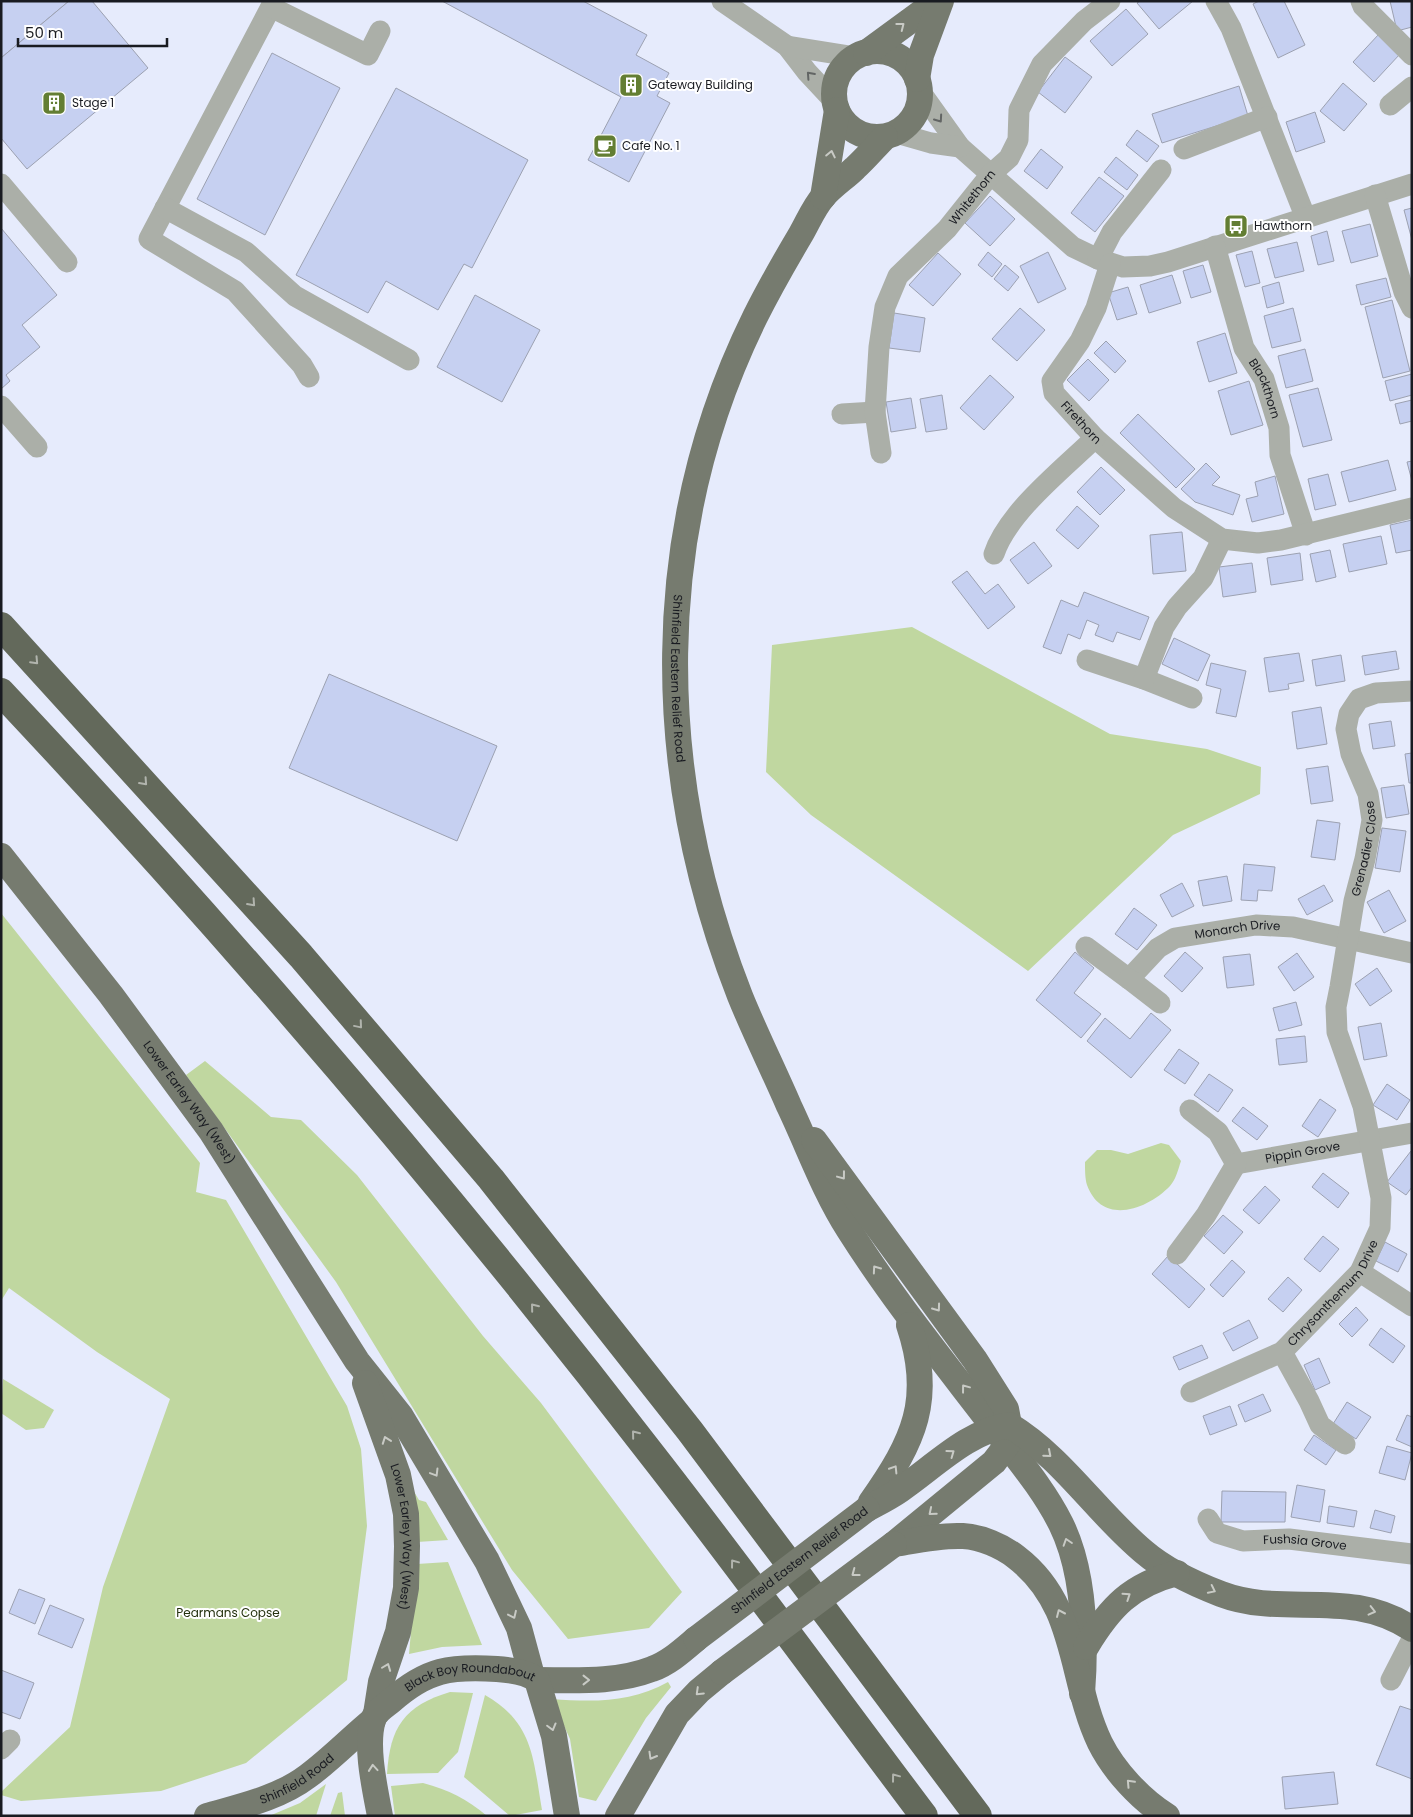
<svg xmlns="http://www.w3.org/2000/svg" width="1413" height="1817" viewBox="0 0 1413 1817" font-family="Poppins,sans-serif">
<style>
.green{fill:#c0d7a0}
.building{fill:#c6d0f1;stroke:#9ca1b1}
.lines{fill:none;stroke-linecap:round;stroke-linejoin:round}
.minor{stroke:#abafa8;stroke-width:21}
.major{stroke:#767b6f;stroke-width:26}
.highway{stroke:#63695b;stroke-width:28}
.major-bridge{stroke:#767b6f;stroke-width:26}
.oneway{stroke:#c8cac5}
.oneway2{stroke:#626564}
.oneway3{stroke:#b1b4ad}
.labels{text-anchor:middle;stroke-width:4;stroke-linejoin:round;paint-order:stroke}
.poi-label{font-size:12px;fill:#191b21;stroke:#fff;text-anchor:start}
.street-label{font-size:12px;fill:#191b21;stroke:#fff}
.park-label{font-size:12px;fill:#24310e;stroke:#fff}
</style>
<rect width="100%" height="100%" fill="#e6ebfc"/>
<g class="green">
<path d="M912 627 1110 734 1207 749 1261 767 1260 794 1173 835 1028 971 811 815 766 772 772 645Z"/>
<path d="M1 913 200 1163 196 1192 226 1200 347 1406 361 1449 367 1526 347 1680 246 1763 161 1791 21 1801 1 1795V1792L70 1727 103 1587 170 1399 97 1352 9 1288 1 1301Z"/>
<path d="M205 1061 271 1117 301 1120 357 1175 483 1336 541 1403 682 1592 649 1628 568 1639 512 1570 336 1282 186 1075Z"/>
<path d="M1161 1143 1169 1145 1181 1161C1178 1170 1176 1179 1170 1186 1147 1210 1102 1226 1087 1185 1085 1179 1085 1169 1085 1162L1097 1150H1111L1128 1154Z"/>
<path d="M3 1379 54 1410 44 1428 26 1430 1 1413Z"/>
<path d="M400 1456 411 1474 410 1485 419 1500 426 1502 448 1540 417 1542Z"/>
<path d="M448 1562 482 1645 442 1647 409 1654 417 1564Z"/>
<path d="M668 1682 671 1687 646 1718 596 1801 579 1797 570 1739 552 1699C593 1702 631 1703 668 1682Z"/>
<path d="M450 1692 473 1693 458 1752 438 1773 387 1774C390 1727 404 1706 450 1692Z"/>
<path d="M485 1695C534 1723 533 1759 542 1810L510 1816 464 1777Z"/>
<path d="M423 1783C449 1790 467 1799 487 1816H395L391 1786Z"/>
<path d="M326 1784 316 1816H269L300 1803Z"/>
<path d="M342 1792 345 1816H330L338 1793Z"/>
</g>
<g class="building">
<path d="M1 1H69L1 58Z"/>
<path d="M69 1H92L148 68 27 169 1 138V58Z"/>
<path d="M442 1H583L647 35 636 55 669 73 657 96 670 103 629 182 588 160 621 97Z"/>
<path d="M1140 1H1193L1159 29 1137 3Z"/>
<path d="M1259 1H1284L1305 45 1278 58 1253 4Z"/>
<path d="M1390 1H1412V27L1397 31Z"/>
<path d="M1126 9 1148 34 1112 66 1090 41Z"/>
<path d="M1379 34 1400 54 1374 82 1353 62Z"/>
<path d="M272 53 340 88 265 235 197 199Z"/>
<path d="M1065 57 1092 77 1065 113 1038 92Z"/>
<path d="M1343 83 1367 104 1344 131 1320 111Z"/>
<path d="M1239 86 1248 116 1162 143 1152 114Z"/>
<path d="M396 88 528 160 472 268 464 264 438 310 386 281 368 313 296 275Z"/>
<path d="M1315 112 1325 142 1296 152 1286 122Z"/>
<path d="M1137 130 1159 146 1147 162 1126 145Z"/>
<path d="M1041 149 1063 167 1047 189 1024 171Z"/>
<path d="M1116 157 1138 175 1127 190 1104 172Z"/>
<path d="M1099 177 1124 196 1095 232 1071 213Z"/>
<path d="M990 196 1015 219 990 246 965 223Z"/>
<path d="M1412 208V240L1404 210Z"/>
<path d="M1370 224 1378 256 1351 263 1342 231Z"/>
<path d="M1 228 57 295 22 325 40 347 6 375 10 381 1 389Z"/>
<path d="M1327 231 1334 261 1318 265 1311 236Z"/>
<path d="M1297 242 1304 271 1275 278 1267 249Z"/>
<path d="M1252 251 1260 283 1245 287 1236 255Z"/>
<path d="M988 252 1002 264 992 277 978 265Z"/>
<path d="M1048 252 1066 289 1038 303 1020 266Z"/>
<path d="M938 253 961 274 933 306 909 285Z"/>
<path d="M1005 265 1019 277 1008 291 994 279Z"/>
<path d="M1203 265 1211 292 1191 298 1183 271Z"/>
<path d="M1172 275 1181 303 1149 313 1140 285Z"/>
<path d="M1386 278 1391 297 1361 305 1356 285Z"/>
<path d="M1279 282 1284 303 1267 308 1262 287Z"/>
<path d="M1128 287 1137 314 1117 320 1108 293Z"/>
<path d="M475 295 540 330 502 402 437 367Z"/>
<path d="M1392 300 1410 371 1383 378 1365 307Z"/>
<path d="M1020 308 1045 330 1017 361 992 339Z"/>
<path d="M1293 308 1301 341 1272 348 1264 316Z"/>
<path d="M894 313 925 318 920 352 889 348Z"/>
<path d="M1225 333 1237 373 1209 382 1197 342Z"/>
<path d="M1106 341 1126 361 1115 373 1094 353Z"/>
<path d="M1305 349 1313 381 1286 388 1278 356Z"/>
<path d="M1088 359 1109 380 1089 401 1067 380Z"/>
<path d="M1412 374V395L1390 401 1385 381Z"/>
<path d="M990 375 1014 397 984 430 960 408Z"/>
<path d="M1249 381 1263 425 1231 435 1218 391Z"/>
<path d="M1318 388 1332 440 1303 447 1289 395Z"/>
<path d="M942 395 947 429 926 432 920 399Z"/>
<path d="M911 398 916 428 891 432 886 402Z"/>
<path d="M1412 400V421L1400 424 1395 404Z"/>
<path d="M1138 414 1195 469 1176 488 1120 433Z"/>
<path d="M1388 460 1396 490 1349 502 1341 472Z"/>
<path d="M1412 461V481L1407 462Z"/>
<path d="M1206 463 1220 477 1212 485 1240 495 1233 515 1195 502 1181 489Z"/>
<path d="M1101 467 1125 490 1100 515 1077 492Z"/>
<path d="M1328 474 1336 505 1315 510 1308 479Z"/>
<path d="M1275 476 1284 514 1252 522 1246 499 1258 496 1255 482Z"/>
<path d="M1077 506 1099 526 1078 549 1056 530Z"/>
<path d="M1412 520V550L1396 553 1390 525Z"/>
<path d="M1182 532 1186 571 1153 574 1150 535Z"/>
<path d="M1381 536 1387 564 1349 572 1343 544Z"/>
<path d="M1034 542 1052 566 1028 584 1010 560Z"/>
<path d="M1330 550 1336 577 1316 582 1310 554Z"/>
<path d="M1300 553 1303 580 1271 585 1267 558Z"/>
<path d="M1252 563 1256 592 1223 597 1219 567Z"/>
<path d="M967 571 985 594 998 584 1015 607 988 629 952 582Z"/>
<path d="M1084 592 1149 617 1140 640 1117 632 1113 642 1095 635 1099 625 1087 620 1080 639 1068 634 1061 654 1043 647 1061 600 1078 607Z"/>
<path d="M1174 638 1210 655 1198 681 1162 664Z"/>
<path d="M1396 651 1399 669 1365 675 1362 656Z"/>
<path d="M1299 653 1304 681 1288 684 1289 689 1269 692 1264 658Z"/>
<path d="M1341 655 1345 681 1316 686 1312 660Z"/>
<path d="M1211 663 1246 671 1236 717 1216 713 1221 689 1206 685Z"/>
<path d="M329 674 497 746 457 841 289 768Z"/>
<path d="M1321 707 1327 744 1297 749 1292 712Z"/>
<path d="M1391 721 1395 746 1373 749 1369 724Z"/>
<path d="M1412 753V783H1409L1405 754Z"/>
<path d="M1328 766 1333 801 1311 804 1306 769Z"/>
<path d="M1404 785 1409 814 1386 818 1381 788Z"/>
<path d="M1317 820 1340 823 1335 860 1311 857Z"/>
<path d="M1382 828 1406 831 1400 872 1375 868Z"/>
<path d="M1244 864 1275 867 1272 891 1258 890 1257 901 1241 900Z"/>
<path d="M1227 876 1232 901 1203 906 1198 881Z"/>
<path d="M1182 883 1194 906 1172 917 1160 895Z"/>
<path d="M1324 885 1333 901 1307 915 1298 899Z"/>
<path d="M1389 890 1406 921 1384 933 1367 902Z"/>
<path d="M1134 908 1157 925 1137 950 1115 934Z"/>
<path d="M1075 952 1094 968 1074 993 1101 1014 1081 1038 1036 1000Z"/>
<path d="M1185 952 1203 968 1182 992 1164 976Z"/>
<path d="M1297 953 1314 977 1294 991 1278 967Z"/>
<path d="M1250 954 1254 985 1227 988 1223 957Z"/>
<path d="M1377 968 1392 991 1370 1006 1355 984Z"/>
<path d="M1296 1002 1302 1025 1279 1031 1273 1008Z"/>
<path d="M1151 1013 1171 1030 1131 1078 1087 1041 1105 1018 1130 1039Z"/>
<path d="M1381 1023 1387 1056 1364 1060 1358 1027Z"/>
<path d="M1305 1036 1307 1062 1279 1065 1276 1039Z"/>
<path d="M1179 1049 1199 1063 1185 1084 1164 1070Z"/>
<path d="M1209 1074 1233 1090 1218 1112 1194 1095Z"/>
<path d="M1387 1084 1410 1100 1397 1120 1373 1105Z"/>
<path d="M1320 1099 1336 1110 1318 1137 1302 1126Z"/>
<path d="M1243 1107 1268 1126 1257 1140 1232 1121Z"/>
<path d="M1411 1151 1412 1187 1406 1195 1387 1182Z"/>
<path d="M1323 1173 1349 1193 1338 1208 1312 1187Z"/>
<path d="M1265 1186 1280 1200 1259 1224 1243 1210Z"/>
<path d="M1223 1215 1243 1232 1224 1254 1204 1236Z"/>
<path d="M1323 1236 1339 1249 1320 1272 1304 1259Z"/>
<path d="M1385 1242 1407 1254 1398 1272 1376 1261Z"/>
<path d="M1168 1256 1205 1289 1189 1308 1152 1274Z"/>
<path d="M1232 1260 1245 1272 1223 1297 1210 1285Z"/>
<path d="M1288 1277 1302 1290 1283 1312 1268 1299Z"/>
<path d="M1356 1307 1368 1320 1352 1337 1339 1324Z"/>
<path d="M1249 1320 1258 1338 1233 1351 1223 1333Z"/>
<path d="M1381 1328 1405 1346 1393 1363 1369 1345Z"/>
<path d="M1202 1345 1208 1358 1179 1370 1173 1357Z"/>
<path d="M1319 1358 1330 1383 1315 1390 1304 1365Z"/>
<path d="M1263 1394 1271 1411 1245 1422 1238 1405Z"/>
<path d="M1347 1402 1371 1417 1356 1439 1333 1424Z"/>
<path d="M1230 1406 1237 1425 1210 1435 1203 1416Z"/>
<path d="M1407 1415 1412 1417V1447L1396 1440Z"/>
<path d="M1314 1435 1336 1450 1326 1465 1304 1450Z"/>
<path d="M1387 1446 1412 1453 1405 1480 1379 1473Z"/>
<path d="M1297 1485 1325 1490 1320 1522 1291 1517Z"/>
<path d="M1222 1491 1286 1492 1285 1522H1221Z"/>
<path d="M1329 1506 1357 1511 1354 1527 1327 1523Z"/>
<path d="M1375 1510 1395 1516 1391 1533 1370 1528Z"/>
<path d="M19 1589 45 1599 35 1624 9 1613Z"/>
<path d="M50 1605 84 1619 72 1648 38 1634Z"/>
<path d="M1 1670 34 1683 20 1719 1 1712Z"/>
<path d="M1400 1706 1412 1710V1779L1376 1765Z"/>
<path d="M1334 1772 1338 1804 1285 1809 1282 1777Z"/>
</g>
<g class="lines">
<g class="minor">
<path d="M274 1 149 239 235 291 302 365 309 377"/>
<path d="M722 1 787 46 807 72 835 102"/>
<path d="M1216 1 1231 28 1305 216"/>
<path d="M1361 1 1363 6 1412 55"/>
<path d="M271 7 368 55 380 31"/>
<path d="M787 46 856 57"/>
<path d="M920 91 960 147 1073 247 1098 259 1123 267 1150 266 1168 262 1412 184"/>
<path d="M1390 105 1412 87"/>
<path d="M896 133 931 143 960 147"/>
<path d="M1184 149 1267 117"/>
<path d="M1 184 67 262"/>
<path d="M1375 195 1404 292 1412 308"/>
<path d="M165 208 246 252 295 296 409 360"/>
<path id="s1" d="M1215 246 1244 348 1264 379 1279 428 1280 455 1306 535"/>
<path d="M1098 259 1112 232 1161 170"/>
<path id="s2" d="M1110 264 1096 308 1080 341 1052 381 1054 393 1095 438 1174 508 1222 539 1258 543 1281 540 1412 508"/>
<path d="M1 406 37 447"/>
<path d="M842 414 875 412"/>
<path id="s3" d="M881 453 875 412 879 347 885 307 898 276 947 229 991 174 1009 158 1018 140 1019 110 1042 64 1084 21 1110 1"/>
<path d="M994 554C1008 512 1063 469 1095 438"/>
<path d="M1087 660 1144 679 1192 698"/>
<path d="M1144 679 1164 627 1177 607 1203 578 1222 539"/>
<path id="s4" d="M1086 947 1129 979 1158 948 1175 938 1256 925 1293 927 1412 953"/>
<path d="M1129 979 1160 1003"/>
<path id="s5" d="M1190 1110 1218 1132 1236 1164 1412 1133"/>
<path d="M1177 1254 1206 1215 1236 1164"/>
<path d="M1360 1272 1412 1306"/>
<path d="M1282 1352 1309 1401 1320 1425 1345 1444"/>
<path id="s6" d="M1191 1392 1282 1352 1360 1272 1380 1228 1381 1198 1363 1106 1337 1032 1336 1007 1340 987 1354 901 1365 859 1372 820 1368 794 1351 754 1346 729 1349 714 1359 699 1376 693 1412 691"/>
<path id="s7" d="M1208 1519 1217 1533 1243 1541 1289 1539 1412 1554"/>
<path d="M1391 1680 1412 1639"/>
<path d="M1 1749 10 1740"/>
</g>
<g class="major">
<circle cx="877" cy="94" r="43"/>
<path d="M866 53 937 1"/>
<path d="M917 79 921 55 941 1"/>
<path id="s8" d="M885 137C875 147 866 158 855 168 845 178 832 186 823 197 814 207 808 222 801 234 785 261 769 289 755 317 649 532 653 774 740 996 755 1033 773 1069 789 1106 809 1148 824 1191 849 1230 892 1298 943 1361 992 1425 1016 1457 1043 1488 1061 1524 1085 1573 1086 1641 1082 1694"/>
<path d="M823 197 837 110"/>
<path id="s9" d="M1 856 111 995 211 1131 357 1361 400 1415 487 1561 519 1628 532 1676"/>
<path d="M814 1140 975 1360 1006 1409 1009 1425 1007 1445 994 1462 894 1544"/>
<path id="s10" d="M365 1383 398 1475 406 1514 407 1546 406 1588 398 1632 381 1682 376 1714"/>
<path d="M871 1502C914 1441 934 1399 909 1325"/>
<path d="M867 1509C878 1503 890 1497 900 1490 935 1466 967 1432 1009 1425 1063 1458 1096 1512 1144 1552 1165 1570 1195 1584 1221 1594 1284 1618 1349 1587 1412 1629"/>
<path d="M895 1544C918 1540 940 1535 963 1536 981 1537 1002 1546 1016 1557 1079 1605 1069 1678 1100 1743 1114 1771 1141 1800 1167 1816"/>
<path d="M1086 1647C1110 1607 1131 1585 1177 1573"/>
<path d="M537 1680C575 1680 616 1683 652 1669 669 1663 683 1650 696 1639"/>
<path id="s11" d="M207 1816C242 1806 279 1798 308 1776 331 1759 351 1738 373 1720"/>
<path id="s12" d="M380 1816C375 1789 365 1746 373 1720 375 1712 385 1706 391 1701 427 1669 451 1666 497 1669 510 1670 527 1672 537 1680L554 1736 567 1816"/>
<path d="M618 1816 677 1714 699 1691 722 1672"/>
</g>
<g class="highway">
<path d="M1 626 301 956 491 1179 690 1431 978 1816"/>
<path d="M1 692C233 939 454 1197 660 1465 750 1581 836 1699 924 1816"/>
</g>
<g class="major-bridge">
<path id="s13" d="M696 1639 867 1509"/>
<path d="M722 1672 894 1544"/>
</g>
</g>
<defs><path id="oneway-chevron" d="M-2-3.5L2.5 0L-2 3.5" fill="none" stroke-width="1.6" stroke-linecap="round" stroke-linejoin="round" transform="scale(1.25)"/></defs>
<g class="oneway">
<use href="#oneway-chevron" transform="translate(901 26) rotate(-38)"/>
<use href="#oneway-chevron" transform="translate(831 154) rotate(-78)"/>
<use href="#oneway-chevron" transform="translate(842 1176) rotate(53)"/>
<use href="#oneway-chevron" transform="translate(876 1269) rotate(-125)"/>
<use href="#oneway-chevron" transform="translate(937 1308) rotate(54)"/>
<use href="#oneway-chevron" transform="translate(965 1388) rotate(-127)"/>
<use href="#oneway-chevron" transform="translate(386 1440) rotate(-110)"/>
<use href="#oneway-chevron" transform="translate(951 1453) rotate(-36)"/>
<use href="#oneway-chevron" transform="translate(1048 1454) rotate(41)"/>
<use href="#oneway-chevron" transform="translate(894 1469) rotate(-58)"/>
<use href="#oneway-chevron" transform="translate(435 1473) rotate(59)"/>
<use href="#oneway-chevron" transform="translate(932 1512) rotate(140)"/>
<use href="#oneway-chevron" transform="translate(1067 1542) rotate(-108)"/>
<use href="#oneway-chevron" transform="translate(855 1573) rotate(143)"/>
<use href="#oneway-chevron" transform="translate(1212 1590) rotate(26)"/>
<use href="#oneway-chevron" transform="translate(1127 1596) rotate(-34)"/>
<use href="#oneway-chevron" transform="translate(1372 1611) rotate(14)"/>
<use href="#oneway-chevron" transform="translate(1060 1613) rotate(-114)"/>
<use href="#oneway-chevron" transform="translate(513 1615) rotate(65)"/>
<use href="#oneway-chevron" transform="translate(387 1667) rotate(-69)"/>
<use href="#oneway-chevron" transform="translate(586 1680)"/>
<use href="#oneway-chevron" transform="translate(699 1692) rotate(136)"/>
<use href="#oneway-chevron" transform="translate(552 1727) rotate(75)"/>
<use href="#oneway-chevron" transform="translate(652 1756) rotate(120)"/>
<use href="#oneway-chevron" transform="translate(373 1768) rotate(-95)"/>
<use href="#oneway-chevron" transform="translate(1130 1783) rotate(-133)"/>
</g>
<g class="oneway2">
<use href="#oneway-chevron" transform="translate(810 75) rotate(-132)"/>
<use href="#oneway-chevron" transform="translate(939 119) rotate(55)"/>
</g>
<g class="oneway3">
<use href="#oneway-chevron" transform="translate(35 661) rotate(47)"/>
<use href="#oneway-chevron" transform="translate(144 782) rotate(48)"/>
<use href="#oneway-chevron" transform="translate(252 903) rotate(48)"/>
<use href="#oneway-chevron" transform="translate(359 1025) rotate(50)"/>
<use href="#oneway-chevron" transform="translate(534 1307) rotate(-129)"/>
<use href="#oneway-chevron" transform="translate(635 1434) rotate(-129)"/>
<use href="#oneway-chevron" transform="translate(734 1563) rotate(-127)"/>
<use href="#oneway-chevron" transform="translate(895 1777) rotate(-127)"/>
</g>
<defs>
<g id="building-square" transform="scale(1.25)"><rect x="-9" y="-9" width="18" height="18" rx="4" fill="#637e33" stroke="#fff"/><path d="M-4-6H4V6H1V3H-1V6H-4ZM-2.5-4.3h1.7v1.8h-1.7ZM.8-4.3h1.7v1.8H.8ZM-2.5-1h1.7V.8h-1.7ZM.8-1h1.7V.8H.8Z" fill="#fff"/></g>
<g id="cafe-square" transform="scale(1.25)"><rect x="-9" y="-9" width="18" height="18" rx="4" fill="#637e33" stroke="#fff"/><path d="M-5.5-4.5H6V0H3Q3 3.5 0 3.5H-2.5Q-5.5 3.5-5.5 0ZM3-3.2v2h1.7v-2ZM-6 4.5H4V6H-6Z" fill="#fff"/></g>
<g id="bus-square" transform="scale(1.25)"><rect x="-9" y="-9" width="18" height="18" rx="4" fill="#637e33" stroke="#fff"/><path d="M-5-6H5V4H4V6H2V4H-2V6H-4V4H-5ZM-3.5-4V0h7V-4ZM-3.5 1.2v1.5H-2V1.2ZM2 1.2v1.5H3.5V1.2Z" fill="#fff"/></g>
</defs>
<g fill-rule="evenodd">
<use href="#building-square" x="631" y="85"/>
<use href="#building-square" x="54" y="103"/>
<use href="#cafe-square" x="605" y="146"/>
<use href="#bus-square" x="1236" y="226"/>
</g>
<g class="labels">
<g class="poi-label">
<text x="648" y="89">Gateway Building</text>
<text x="72" y="107">Stage 1</text>
<text x="622" y="150">Cafe No. 1</text>
<text x="1254" y="230">Hawthorn</text>
</g>
<g class="street-label">
<text dy="4" stroke="none"><textPath href="#s3" startOffset="289">Whitethorn</textPath></text>
<text dy="4" stroke="none"><textPath href="#s1" startOffset="152">Blackthorn</textPath></text>
<text dy="4" stroke="none"><textPath href="#s2" startOffset="184">Firethorn</textPath></text>
<text dy="4" stroke="none"><textPath href="#s8" startOffset="598">Shinfield Eastern Relief Road</textPath></text>
<text dy="4" stroke="none"><textPath href="#s6" startOffset="648">Grenadier Close</textPath></text>
<text dy="4" stroke="none"><textPath href="#s4" startOffset="179">Monarch Drive</textPath></text>
<text dy="4" stroke="none"><textPath href="#s9" startOffset="310">Lower Earley Way (West)</textPath></text>
<text dy="4" stroke="none"><textPath href="#s5" startOffset="140">Pippin Grove</textPath></text>
<text dy="4" stroke="none"><textPath href="#s6" startOffset="178">Chrysanthemum Drive</textPath></text>
<text dy="4" stroke="none"><textPath href="#s10" startOffset="160">Lower Earley Way (West)</textPath></text>
<text dy="4" stroke="none"><textPath href="#s7" startOffset="106">Fushsia Grove</textPath></text>
<text dy="4" stroke="none"><textPath href="#s13" startOffset="130">Shinfield Eastern Relief Road</textPath></text>
<text dy="4" stroke="none"><textPath href="#s12" startOffset="210">Black Boy Roundabout</textPath></text>
<text dy="4" stroke="none"><textPath href="#s11" startOffset="98">Shinfield Road</textPath></text>
</g>
<g class="park-label">
<text x="228" y="1617">Pearmans Copse</text>
</g>
</g>
<rect width="1413" height="1817" fill="none" stroke="#191b21" stroke-width="5"/>
<path d="M18 38v8h149v-8" fill="none" stroke="#191b21" stroke-width="2.5"/>
<text x="25" y="38" font-size="15" fill="#191b21" stroke="#ffffff" stroke-width="4" paint-order="stroke">50 m</text>
</svg>
